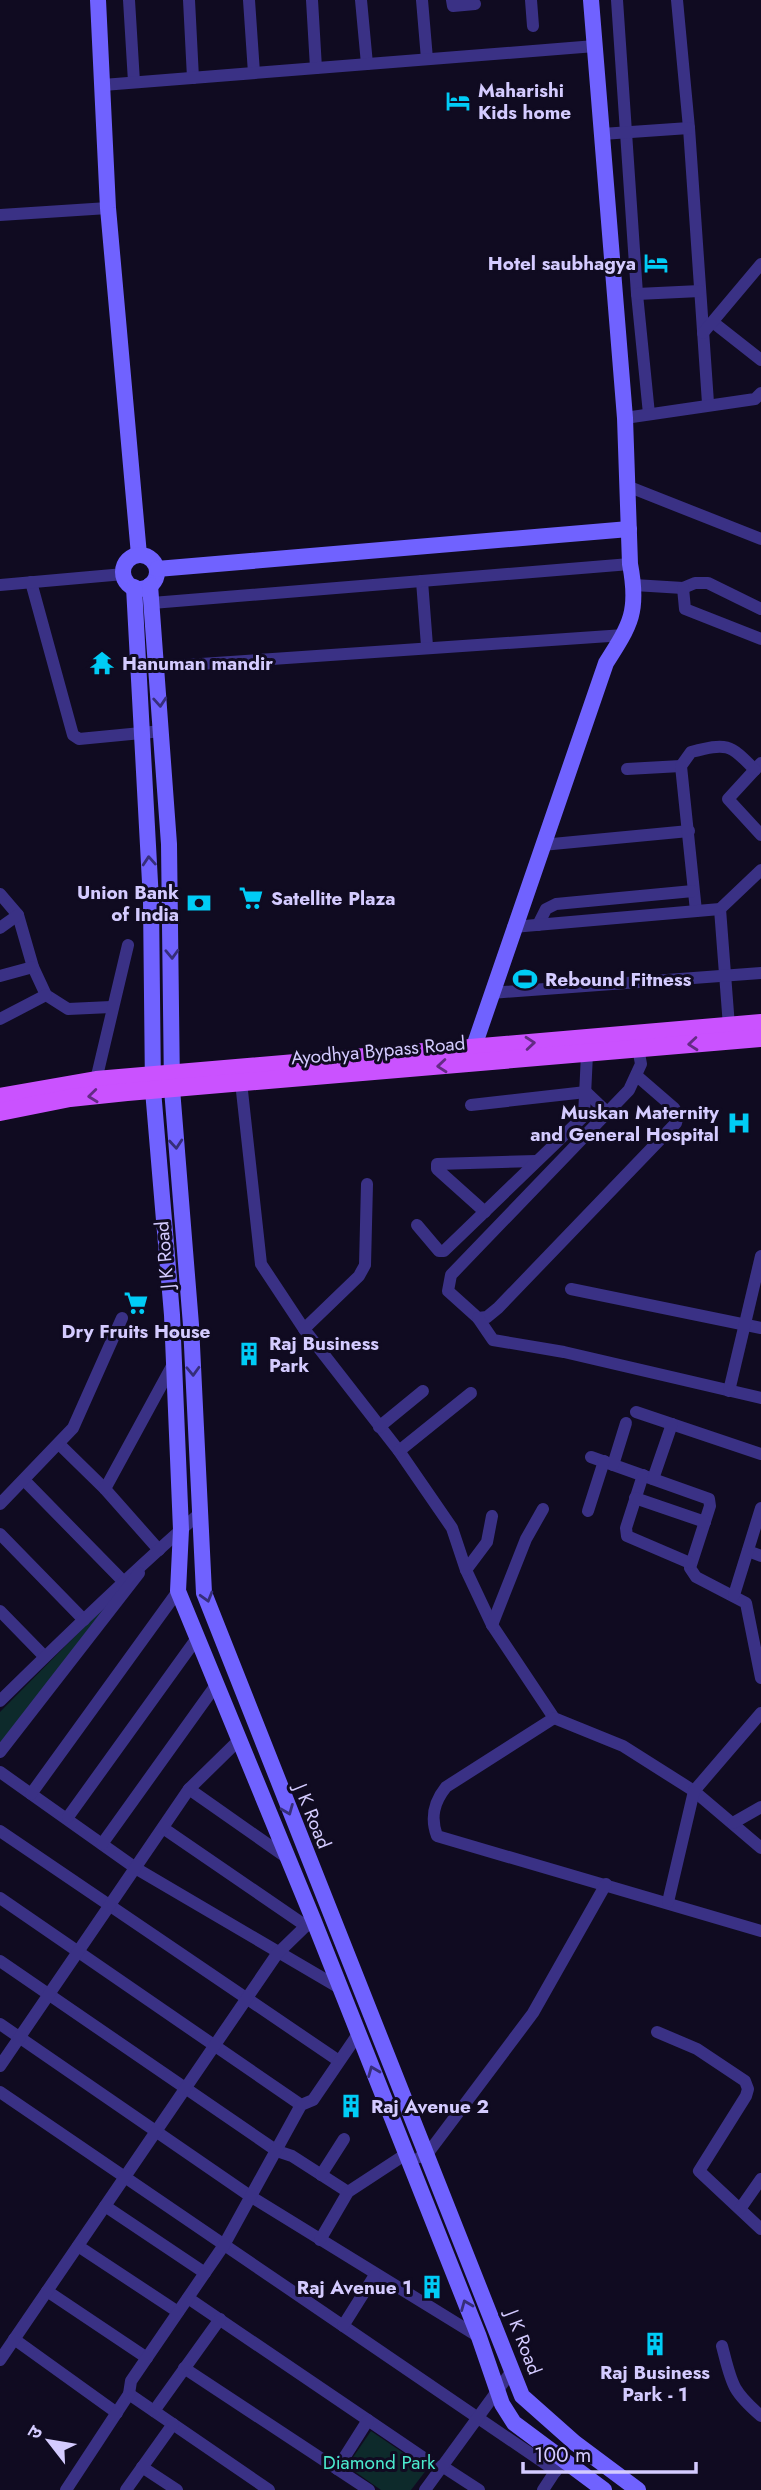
<svg xmlns="http://www.w3.org/2000/svg" width="761" height="2490" viewBox="0 0 761 2490" font-family="Jost,'Noto Sans Devanagari',sans-serif">
<style>
.green{fill:#0d2a2b}
.lines{fill:none;stroke-linecap:round;stroke-linejoin:round}
.street{stroke:#3a3185;stroke-width:12}
.secondary{stroke:#7062ff;stroke-width:16}
.primary{stroke:#ca52ff;stroke-width:18}
.oneway{stroke:#362e7a}
.oneway2{stroke:#642b85}
.labels{text-anchor:middle;stroke-width:6;stroke-linejoin:round;paint-order:stroke}
.poi-label{font-size:19px;font-weight:bold;fill:#d4cbff;stroke:#100b21;text-anchor:start}
.street-label{font-size:19px;fill:#d4cbff;stroke:#100b21}
.park-label{font-size:19px;fill:#4beace;stroke:#100b21}
</style>
<rect width="100%" height="100%" fill="#100b21"/>
<g class="green">
<path d="M120 1591 0 1744V1712Z"/>
<path d="M371 2431 427 2469 411 2490H381L347 2466Z"/>
</g>
<g class="lines">
<g class="street">
<path d="M129 0 134 82"/>
<path d="M189 0 193 78"/>
<path d="M249 0 254 73"/>
<path d="M312 0 316 68"/>
<path d="M361 0 367 64"/>
<path d="M422 0 427 59"/>
<path d="M452 0 453 6 475 4"/>
<path d="M531 0 533 26"/>
<path d="M617 0 637 294 649 414"/>
<path d="M677 0 689 128 708 403"/>
<path d="M103 85 595 46"/>
<path d="M602 134 689 128"/>
<path d="M0 215 108 208"/>
<path d="M637 294 700 291"/>
<path d="M714 323 761 360"/>
<path d="M703 333 761 264"/>
<path d="M625 418 755 399 761 393"/>
<path d="M627 486 761 539"/>
<path d="M422 581 427 646"/>
<path d="M31 582 73 735 79 739 162 731"/>
<path d="M0 585 124 574"/>
<path d="M634 585 683 588 695 583H708L761 609"/>
<path d="M683 588 685 609 761 639"/>
<path d="M152 603 630 564"/>
<path d="M157 667 624 635"/>
<path d="M761 763 728 799 761 835"/>
<path d="M627 769 681 766"/>
<path d="M542 845 689 831"/>
<path d="M0 894 18 915 33 967 46 995 68 1009 111 1007"/>
<path d="M720 909 729 1026"/>
<path d="M696 911 681 766 691 752C727 743 729 743 755 770"/>
<path d="M538 925 546 909 556 904 693 891"/>
<path d="M513 927 720 909 761 870"/>
<path d="M0 928 18 915"/>
<path d="M0 976 33 967"/>
<path d="M491 993 761 973"/>
<path d="M0 1019 46 995"/>
<path d="M637 1076 674 1108 678 1115 676 1123 498 1308 487 1317 478 1318 448 1291 451 1275 629 1090 641 1064 638 1048"/>
<path d="M96 1080 128 945"/>
<path d="M241 1082 261 1264 304 1329 399 1451 452 1528 466 1570 492 1625 554 1718 623 1746 694 1791 761 1848"/>
<path d="M471 1105 586 1092 607 1112"/>
<path d="M485 1212 437 1169V1164L536 1161"/>
<path d="M417 1225 439 1251H444L584 1116 587 1054"/>
<path d="M571 1289 761 1328"/>
<path d="M478 1318 493 1340 564 1352 761 1398"/>
<path d="M304 1329 359 1276 365 1265 367 1184"/>
<path d="M729 1391 761 1256"/>
<path d="M636 1412 761 1454"/>
<path d="M379 1427 423 1391"/>
<path d="M59 1444 105 1489 159 1550"/>
<path d="M399 1451 471 1393"/>
<path d="M591 1457 709 1499 710 1506 690 1568 696 1577 746 1603 761 1678"/>
<path d="M613 1465 626 1423"/>
<path d="M643 1475 626 1528 627 1536 690 1563"/>
<path d="M653 1479 672 1424"/>
<path d="M24 1480 122 1580"/>
<path d="M105 1489 172 1366"/>
<path d="M635 1498 705 1522"/>
<path d="M0 1504 73 1428 122 1318"/>
<path d="M588 1511 604 1461"/>
<path d="M0 1534 84 1620"/>
<path d="M748 1551 761 1556"/>
<path d="M466 1570 487 1542 492 1516"/>
<path d="M734 1595 761 1508"/>
<path d="M0 1611 44 1656"/>
<path d="M492 1625 526 1539 543 1509"/>
<path d="M0 1701C65 1637 130 1574 199 1514"/>
<path d="M554 1718 446 1787C434 1802 430 1817 437 1836L761 1931"/>
<path d="M0 1752 139 1573"/>
<path d="M0 1772 137 1869 338 1987"/>
<path d="M189 1789 286 1857"/>
<path d="M31 1794 178 1591"/>
<path d="M68 1817 197 1638"/>
<path d="M733 1823 761 1807"/>
<path d="M163 1828 306 1926"/>
<path d="M0 1831 339 2061"/>
<path d="M102 1844 216 1685"/>
<path d="M0 1898 301 2105"/>
<path d="M668 1902 694 1791 761 1713"/>
<path d="M0 1961 277 2151 292 2156 348 2192"/>
<path d="M0 2024 250 2196 479 2337"/>
<path d="M657 2032 697 2049 745 2081 748 2089 746 2096 699 2171 761 2229"/>
<path d="M0 2066 189 1789 240 1739"/>
<path d="M0 2092 556 2471"/>
<path d="M420 2157 428 2153 533 2013 606 1884"/>
<path d="M321 2175 344 2139"/>
<path d="M105 2206 205 2273"/>
<path d="M740 2209 761 2179"/>
<path d="M320 2240 348 2192 406 2154"/>
<path d="M78 2246 178 2312"/>
<path d="M47 2291 147 2358"/>
<path d="M188 2298 440 2469"/>
<path d="M343 2326 375 2275"/>
<path d="M14 2339 117 2413"/>
<path d="M722 2346C732 2384 731 2390 761 2416"/>
<path d="M0 2360 277 1954 313 1919"/>
<path d="M184 2368 369 2490"/>
<path d="M129 2394 269 2490"/>
<path d="M154 2411 220 2319"/>
<path d="M442 2466 479 2490"/>
<path d="M142 2467 177 2490"/>
<path d="M337 2469 368 2420"/>
<path d="M66 2490 129 2394 131 2381 224 2245 301 2105 313 2100 358 2034"/>
<path d="M126 2490 173 2424"/>
<path d="M425 2490 511 2372"/>
<path d="M543 2490 560 2464"/>
</g>
<g class="secondary">
<path d="M98 0 108 208 139 555"/>
<circle cx="140" cy="572" r="17"/>
<path d="M157 569 629 529"/>
<path d="M150 585 169 844 172 1089 191 1325 204 1593 522 2396 575 2443 638 2490"/>
<path d="M134 587 151 901 153 1090 172 1315 181 1530 178 1591 313 1919 479 2337 502 2404 514 2423 604 2490"/>
<path d="M470 1058 606 663C631 624 639 611 630 564L625 418 591 0"/>
</g>
<g class="primary">
<path d="M0 1097 96 1080 761 1023"/>
<path d="M0 1112 70 1098 127 1092 761 1038"/>
</g>
</g>
<defs><path id="oneway-chevron" d="M-2-3.5L2.5 0L-2 3.5" fill="none" stroke-width="1.6" stroke-linecap="round" stroke-linejoin="round" transform="scale(1.75)"/></defs>
<g class="oneway">
<use href="#oneway-chevron" transform="translate(160 702) rotate(86)"/>
<use href="#oneway-chevron" transform="translate(149 861) rotate(-94)"/>
<use href="#oneway-chevron" transform="translate(172 954) rotate(88)"/>
<use href="#oneway-chevron" transform="translate(176 1144) rotate(85)"/>
<use href="#oneway-chevron" transform="translate(193 1371) rotate(88)"/>
<use href="#oneway-chevron" transform="translate(207 1597) rotate(74)"/>
<use href="#oneway-chevron" transform="translate(288 1810) rotate(68)"/>
<use href="#oneway-chevron" transform="translate(373 2071) rotate(-112)"/>
<use href="#oneway-chevron" transform="translate(466 2305) rotate(-112)"/>
</g>
<g class="oneway2">
<use href="#oneway-chevron" transform="translate(530 1043) rotate(-5)"/>
<use href="#oneway-chevron" transform="translate(693 1044) rotate(175)"/>
<use href="#oneway-chevron" transform="translate(442 1066) rotate(175)"/>
<use href="#oneway-chevron" transform="translate(93 1096) rotate(174)"/>
</g>
<defs>
<g id="hotel-bare" transform="scale(1.89)"><path d="M-6-4.5h1.5V1H6V5H4.5V3h-9V5H-6ZM-4 0a1.8 1.8 0 1 1 3.6 0ZM.5 0V-2.5h3Q6-2.5 6 0Z" fill="#00ccf6" stroke="#100b21" stroke-width="2.5" paint-order="stroke"/></g>
<g id="temple-bare" transform="scale(1.89)"><path d="M0-6L5-2H3V0L6.5 2.5H4V6H1.5V3h-3V6H-4V2.5H-6.5L-3 0V-2H-5Z" fill="#00ccf6" stroke="#100b21" stroke-width="2.5" paint-order="stroke"/></g>
<g id="supermarket-bare" transform="scale(1.89)"><path d="M-6-5.5h2.5l.6 2H6L4.5 2H-2.5L-4.4-4H-6ZM-1.5 3.2a1.3 1.3 0 1 0 .1 0ZM3 3.2a1.3 1.3 0 1 0 .1 0Z" fill="#00ccf6" stroke="#100b21" stroke-width="2.5" paint-order="stroke"/></g>
<g id="bank-bare" transform="scale(1.89)"><path d="M-6-4H6V4H-6ZM0-2.3a2.3 2.3 0 1 0 0 4.6a2.3 2.3 0 1 0 0-4.6Z" fill="#00ccf6" stroke="#100b21" stroke-width="2.5" paint-order="stroke"/></g>
<g id="stadium-bare" transform="scale(1.89)"><path d="M0-5a6.5 5 0 1 0 0 10a6.5 5 0 1 0 0-10ZM-3.5-1.8h7v3.6h-7Z" fill="#00ccf6" stroke="#100b21" stroke-width="2.5" paint-order="stroke"/></g>
<g id="hospital-bare" transform="scale(1.89)"><path d="M-5-5h3v3.5h4V-5h3V5h-3V1.5h-4V5h-3Z" fill="#00ccf6" stroke="#100b21" stroke-width="2.5" paint-order="stroke"/></g>
<g id="building-bare" transform="scale(1.89)"><path d="M-4-6H4V6H1V3H-1V6H-4ZM-2.5-4.3h1.7v1.8h-1.7ZM.8-4.3h1.7v1.8H.8ZM-2.5-1h1.7V.8h-1.7ZM.8-1h1.7V.8H.8Z" fill="#00ccf6" stroke="#100b21" stroke-width="2.5" paint-order="stroke"/></g>
</defs>
<g fill-rule="evenodd">
<use href="#hotel-bare" x="458" y="101"/>
<use href="#hotel-bare" x="656" y="263"/>
<use href="#temple-bare" x="102" y="663"/>
<use href="#supermarket-bare" x="251" y="898"/>
<use href="#bank-bare" x="199" y="903"/>
<use href="#stadium-bare" x="525" y="979"/>
<use href="#hospital-bare" x="739" y="1123"/>
<use href="#supermarket-bare" x="136" y="1303"/>
<use href="#building-bare" x="249" y="1354"/>
<use href="#building-bare" x="351" y="2106"/>
<use href="#building-bare" x="432" y="2287"/>
<use href="#building-bare" x="655" y="2344"/>
</g>
<g class="labels">
<g class="poi-label">
<text x="478" y="97">Maharishi<tspan x="478" dy="22">Kids home</tspan></text>
<text x="636" y="270" text-anchor="end">Hotel saubhagya</text>
<text x="122" y="670">Hanuman mandir</text>
<text x="179" y="899" text-anchor="end">Union Bank<tspan x="179" dy="22">of India</tspan></text>
<text x="271" y="905">Satellite Plaza</text>
<text x="545" y="986">Rebound Fitness</text>
<text x="719" y="1119" text-anchor="end">Muskan Maternity<tspan x="719" dy="22">and General Hospital</tspan></text>
<text x="136" y="1338" text-anchor="middle">Dry Fruits House</text>
<text x="269" y="1350">Raj Business<tspan x="269" dy="22">Park</tspan></text>
<text x="371" y="2113">Raj Avenue 2</text>
<text x="412" y="2294" text-anchor="end">Raj Avenue 1</text>
<text x="655" y="2379" text-anchor="middle">Raj Business<tspan x="655" dy="22">Park - 1</tspan></text>
</g>
<g class="street-label">
<text transform="translate(378 1050) rotate(-5)" y="7">Ayodhya Bypass Road</text>
<text transform="translate(164 1255) rotate(-95)" y="7">J K Road</text>
<text transform="translate(313 1816) rotate(68)" y="7">J K Road</text>
<text transform="translate(524 2342) rotate(69)" y="7">J K Road</text>
</g>
<g class="park-label">
<text x="379" y="2469">Diamond Park</text>
</g>
</g>
<g transform="translate(49 2441) rotate(301)" stroke="#100b21" stroke-width="5" paint-order="stroke">
<path d="M0-5L12 26L0 18L-12 26Z" fill="#d4cbff"/>
<text y="-10" font-size="19" font-weight="bold" text-anchor="middle" fill="#d4cbff">उ</text>
</g>
<path d="M523 2462v10h173v-10" fill="none" stroke="#d4cbff" stroke-width="3.5"/>
<text x="534" y="2462" font-size="21" fill="#d4cbff" stroke="#100b21" stroke-width="5" paint-order="stroke">100 m</text>
</svg>
